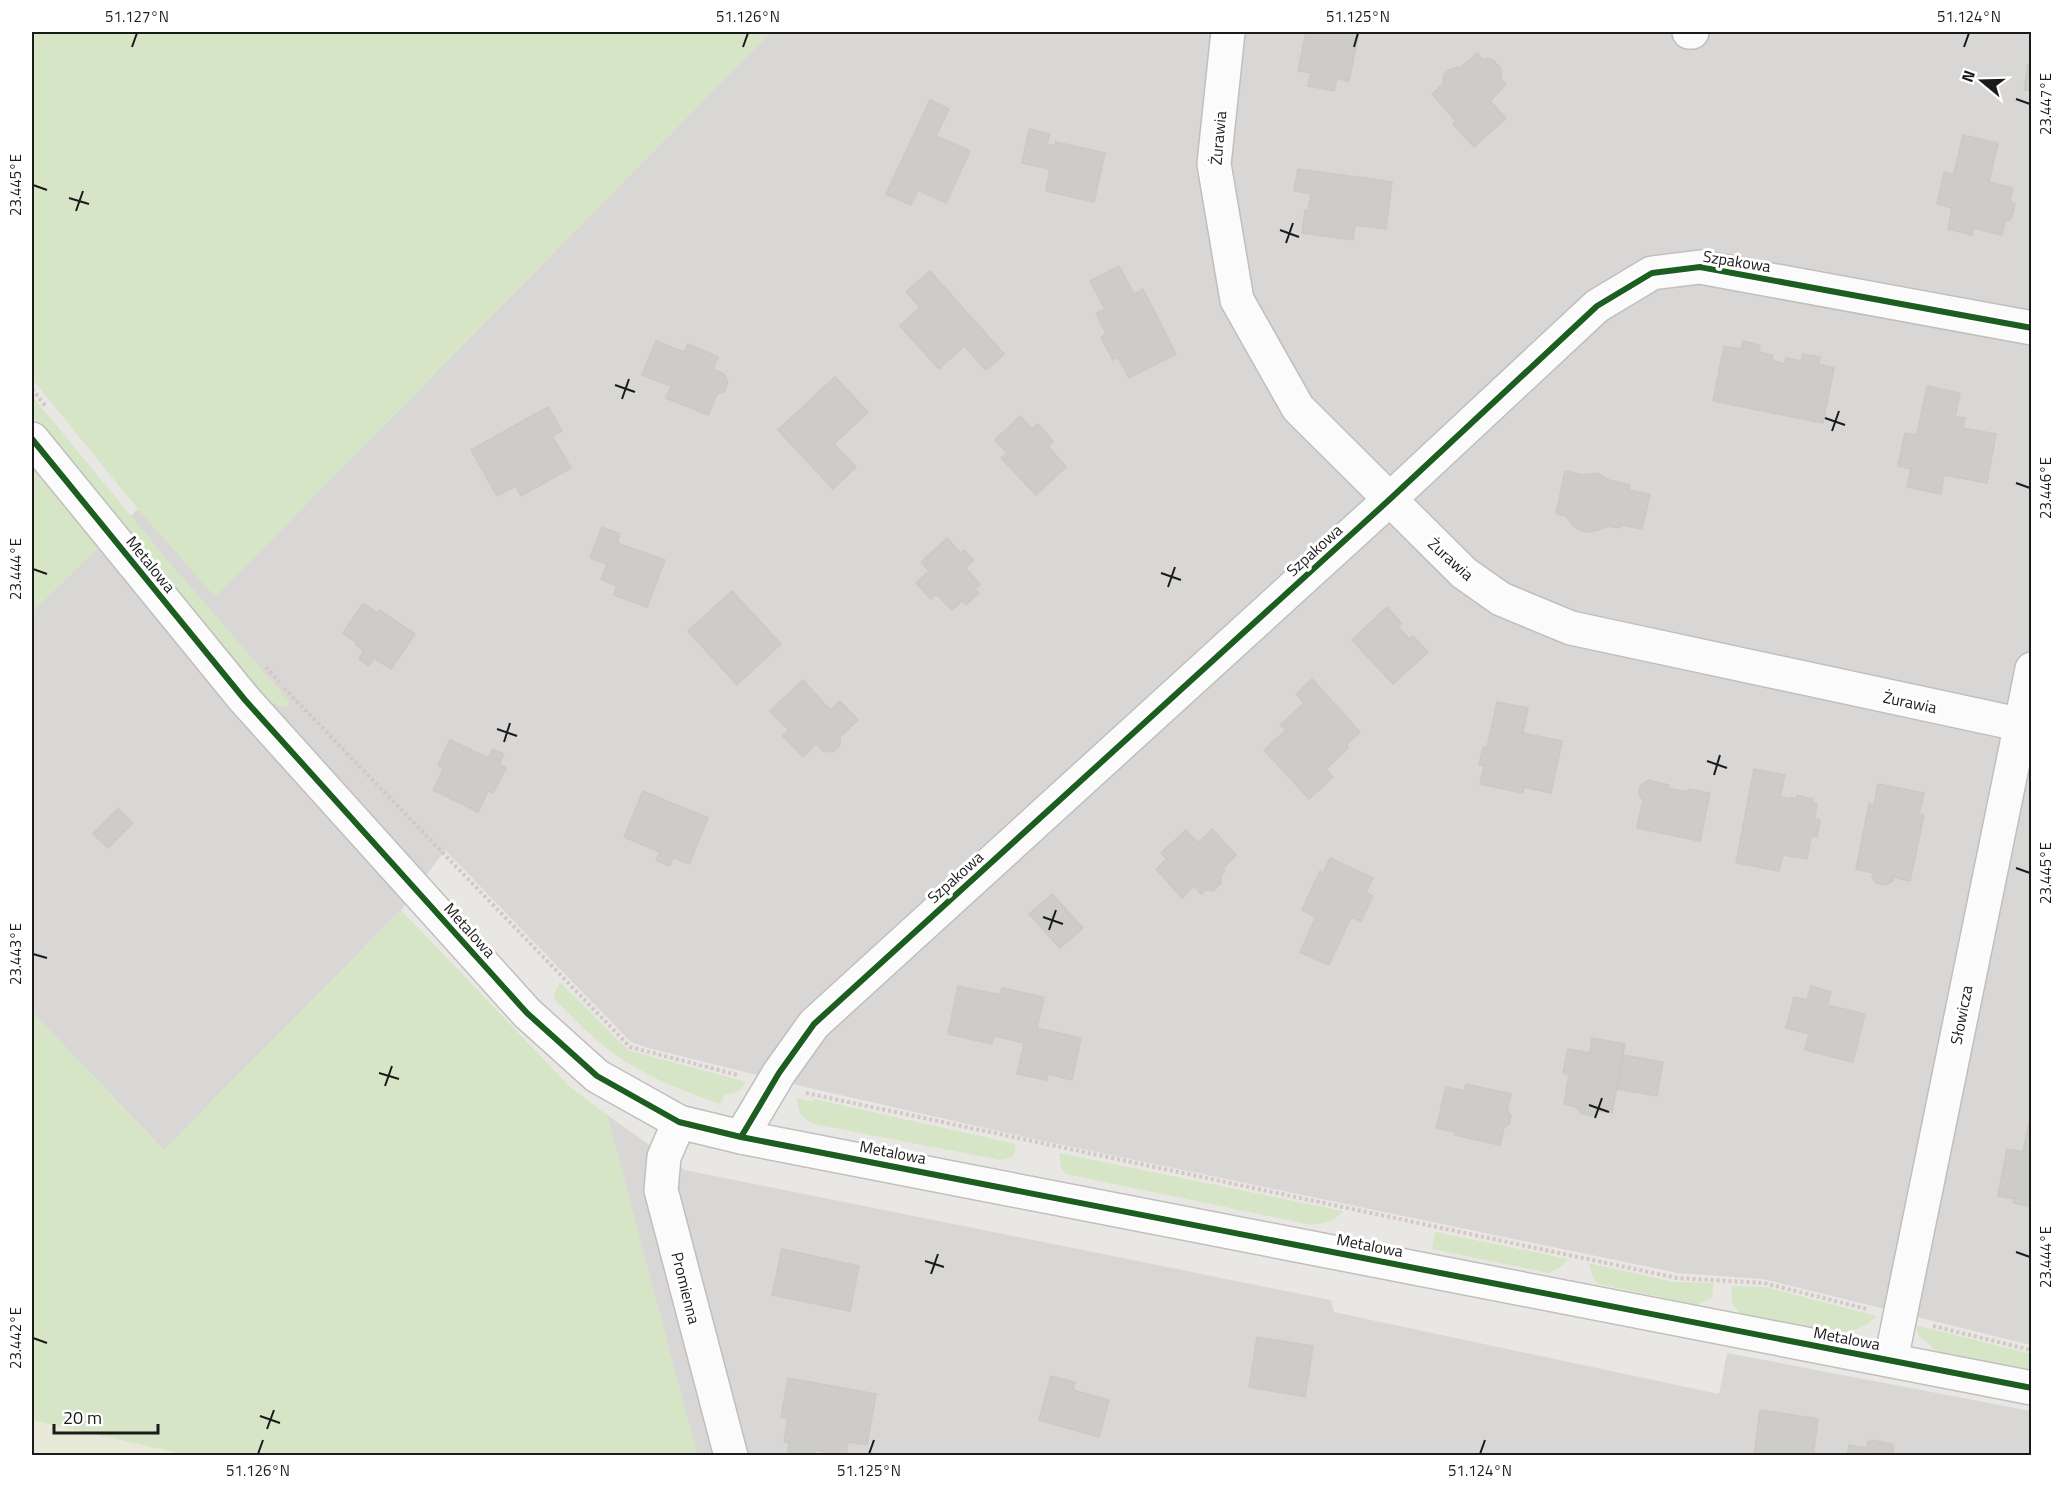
<svg xmlns="http://www.w3.org/2000/svg" width="2063" height="1487" viewBox="0 0 2063 1487" font-family="'Titillium Web',sans-serif">
<style>
.residential{fill:#d8d7d5}
.farmland{fill:#e8e9d8}
.grass{fill:#d6e5c5}
.building{fill:#ceccc9;stroke:#ccc9c5;stroke-width:1.5}
.lines{fill:none;stroke-linecap:round;stroke-linejoin:round}
.minor-casing{stroke:#c0bfbe;stroke-width:36}
.path{stroke:#d4c7c5;stroke-width:4;stroke-dasharray:3 3;stroke-linecap:butt}
.minor{stroke:#fcfbfb;stroke-width:33}
.cycleway-casing{stroke:#fff;stroke-width:10}
.cycleway{stroke:#1b5e20;stroke-width:6}
.ticks{fill:none;stroke:#1b1b1b;stroke-width:2}
.labels{text-anchor:middle;stroke-width:6;stroke-linejoin:round;paint-order:stroke}
.street-label{font-size:16px;fill:#1b1b1b;stroke:#fff}
.neatline{fill:none;stroke:#1b1b1b;stroke-width:2}
.ticks-label{font-size:15px;text-anchor:middle;fill:#1b1b1b}
</style>
<rect width="100%" height="100%" fill="#e9e7e4"/>
<g class="residential">
<path d="M771 32H2031V1345L1763 1279 1678 1273 1029 1138 818 1090 648 1048 631 1042 619 1030 445 850 401 910 164 1150 32 1012V612L138 509 216 596Z"/>
<path d="M607 1115 685 1170 1331 1300 1334 1312 1719 1394 1727 1353 2031 1411V1455H697Z"/>
</g>
<path class="farmland" d="M32 1420 192 1455 32 1456Z"/>
<g class="grass">
<path d="M32 32H771L215 597 138 509 32 379Z"/>
<path d="M32 396 165 557 290 702 286 707 280 706 271 702 32 416Z"/>
<path d="M32 463 101 545 32 612Z"/>
<path d="M401 910 570 1087 607 1115 697 1455 192 1456 32 1420V1012L164 1150Z"/>
<path d="M560 982 628 1050 746 1082C740 1091 735 1094 725 1094L720 1104C681 1090 641 1075 608 1049 589 1035 572 1016 554 999L555 993Z"/>
<path d="M797 1098 813 1102 814 1099 1015 1144C1017 1156 1011 1159 1000 1160L814 1124C802 1118 797 1112 797 1098Z"/>
<path d="M1059 1153 1343 1211 1332 1221 1312 1225 1066 1174 1061 1168Z"/>
<path d="M1435 1232 1568 1259 1562 1266 1549 1273 1432 1249Z"/>
<path d="M1589 1263 1674 1282 1714 1283 1712 1297 1698 1305 1598 1284 1592 1276Z"/>
<path d="M1732 1286 1766 1287 1876 1316C1863 1330 1849 1333 1831 1332L1741 1314C1731 1306 1731 1298 1732 1286Z"/>
<path d="M1915 1325 2031 1354V1372L1940 1354 1919 1336Z"/>
</g>
<g class="building">
<path d="M1306 32H1359L1349 81 1337 79 1334 91 1308 86 1311 73 1298 71Z"/>
<path d="M1477 53 1483 60 1485 58 1493 60 1501 69V79L1506 84 1490 101 1506 118 1474 147 1453 124 1456 121 1432 94 1444 83 1443 81 1444 74 1451 69 1458 67 1459 69Z"/>
<path d="M2028 65 2032 66V91L2024 90Z"/>
<path d="M930 100 949 109 936 136 970 151 946 203 918 190 911 205 886 194Z"/>
<path d="M1029 129 1050 134 1047 144 1055 146 1056 142 1105 153 1094 202 1046 191 1050 169 1022 163Z"/>
<path d="M1963 135 1998 143 1989 182 2013 188 2010 200 2015 205 2011 219 2005 222 2002 235 1973 228 1972 235 1948 229 1952 208 1937 204 1944 172 1954 174Z"/>
<path d="M1298 169 1392 182 1386 229 1355 225 1353 240 1302 233 1305 210 1308 211 1311 194 1294 191Z"/>
<path d="M1119 266 1134 294 1143 289 1176 354 1129 378 1118 357 1113 360 1101 337 1106 334 1096 313 1105 309 1090 281Z"/>
<path d="M930 271 1004 354 986 370 964 346 939 369 900 326 920 307 906 292Z"/>
<path d="M656 341 684 352 688 344 718 357 713 369 724 374 728 382 724 392 717 394 708 415 666 398 671 386 642 375Z"/>
<path d="M1743 341 1760 345 1758 352 1773 355 1772 361 1785 364 1786 358 1801 361 1803 354 1820 357 1818 364 1834 368 1823 423 1713 401 1724 346 1741 349Z"/>
<path d="M835 377 868 412 834 444 856 467 833 489 778 430Z"/>
<path d="M1927 386 1960 393 1955 417 1965 418 1963 428 1996 434 1987 483 1944 475 1941 494 1907 487 1911 469 1898 466 1905 433 1917 435Z"/>
<path d="M548 407 562 431 552 436 571 468 521 496 516 486 497 496 471 450Z"/>
<path d="M1020 416 1032 429 1038 424 1053 441 1048 446 1066 467 1036 495 1001 458 1007 453 995 440Z"/>
<path d="M1565 471 1583 475 1597 473 1609 480 1630 485 1629 490 1650 494 1642 529 1621 525 1620 528 1607 526 1599 530 1589 532 1579 530 1572 524 1566 516 1556 514Z"/>
<path d="M602 527 620 534 617 543 665 560 647 607 614 595 617 586 601 579 607 564 590 558Z"/>
<path d="M947 538 961 553 964 550 974 560 965 568 980 584 975 589 979 593 966 605 962 601 952 610 936 594 931 599 916 583 929 571 921 562Z"/>
<path d="M732 591 781 644 737 685 688 631Z"/>
<path d="M363 603 378 613 379 610 415 634 391 669 374 658 369 666 359 659 364 651 356 645 357 643 343 633Z"/>
<path d="M1387 607 1402 624 1398 627 1409 639 1413 636 1428 652 1393 684 1352 640Z"/>
<path d="M1312 679 1360 732 1346 745 1348 748 1326 769 1333 777 1309 799 1264 750 1286 730 1280 725 1304 703 1296 694Z"/>
<path d="M803 680 830 710 840 701 858 720 840 737V745L833 752 823 751 816 744 803 757 783 736 789 730 770 711Z"/>
<path d="M1497 702 1528 708 1523 733 1562 741 1551 793 1524 787 1523 793 1480 784 1484 766 1479 765 1483 747 1487 748Z"/>
<path d="M450 740 488 758 493 749 504 754 499 764 506 768 493 793 488 791 478 812 433 790 444 768 438 765Z"/>
<path d="M1754 769 1785 775 1780 797 1791 799V797L1796 799 1797 795 1813 799V802L1817 804 1815 818 1820 820 1817 837 1811 836 1807 859 1783 855 1779 871 1736 863Z"/>
<path d="M1648 780 1669 785 1668 788 1688 792 1689 789 1710 793 1700 841 1637 828 1643 800 1639 794 1640 786Z"/>
<path d="M1878 784 1924 793 1919 814 1924 815 1910 881 1893 877V881L1886 885 1876 883 1872 877 1873 873 1856 869 1869 804 1874 805Z"/>
<path d="M643 791 708 818 689 864 673 857 670 866 656 860 660 852 624 837Z"/>
<path d="M118 808 133 823 108 848 93 834Z"/>
<path d="M1212 829 1236 855 1223 869 1225 871 1221 875V883L1213 891 1205 890 1201 894 1194 886 1182 898 1156 869 1167 859 1161 853 1186 830 1198 843Z"/>
<path d="M1330 858 1373 878 1366 892 1373 896 1361 921 1351 917 1329 965 1300 952 1316 917 1302 910 1320 871 1323 873Z"/>
<path d="M1052 894 1083 928 1060 948 1029 914Z"/>
<path d="M958 986 1000 995 1002 988 1044 997 1037 1028 1081 1038 1072 1080 1048 1074 1047 1080 1017 1074 1024 1043 994 1036 992 1044 948 1034Z"/>
<path d="M1811 986 1831 992 1827 1005 1865 1014 1853 1062 1805 1050 1809 1034 1786 1028 1794 997 1807 1000Z"/>
<path d="M1592 1038 1625 1044 1612 1113 1599 1111 1593 1116 1581 1113 1576 1107 1564 1104 1569 1075 1563 1073 1568 1049 1590 1053Z"/>
<path d="M1623 1055 1663 1062 1657 1096 1617 1089Z"/>
<path d="M1466 1084 1511 1094 1507 1110 1511 1116 1509 1124 1504 1128 1500 1145 1455 1135 1456 1132 1436 1128 1446 1087 1464 1091Z"/>
<path d="M2030 1118 2032 1119V1207L2013 1203 2014 1199 1998 1196 2007 1149 2023 1152Z"/>
<path d="M782 1249 859 1266 850 1311 772 1295Z"/>
<path d="M1257 1337 1313 1346 1305 1397 1249 1387Z"/>
<path d="M1051 1376 1075 1382 1073 1390 1109 1400 1099 1437 1039 1420Z"/>
<path d="M788 1378 876 1394 867 1445 848 1442 846 1456 815 1450 814 1456H787L789 1443 784 1442 788 1419 781 1417Z"/>
<path d="M1760 1410 1818 1419 1813 1456H1754Z"/>
<path d="M1871 1440 1891 1444 1894 1446 1892 1456H1847L1849 1445 1867 1448 1868 1442Z"/>
</g>
<g class="lines">
<g class="minor-casing">
<g id="minor">
<path d="M1228 32 1214 164 1237 300 1298 408 1464 573 1501 599 1571 628 2032 727"/>
<path d="M1689 32H1692"/>
<path d="M32 439 245 700 527 1013 597 1076 679 1122 741 1137 2032 1388"/>
<path d="M679 1122 664 1157 661 1190 731 1456"/>
<path d="M741 1137 779 1073 814 1024 1389 500 1597 306 1652 273 1700 267 2032 328"/>
<path d="M1891 1360 2032 669"/>
</g>
</g>
<g class="path">
<path d="M32 389 46 407"/>
<path d="M266 667 279 682"/>
<path d="M284 688 630 1047 738 1075"/>
<path d="M806 1093 1677 1278 1764 1283 1867 1309"/>
<path d="M1933 1326 2031 1350"/>
</g>
<use href="#minor" class="minor"/>
<g class="cycleway-casing">
<g id="cycleway">
<path d="M32 439 245 700 527 1013 597 1076 679 1122 741 1137 2032 1388"/>
<path d="M741 1137 779 1073 814 1024 1389 500 1597 306 1652 273 1700 267 2032 328"/>
</g>
</g>
<use href="#cycleway" class="cycleway"/>
</g>
<path class="ticks" d="M132 47 137 33M743 47 748 33M1354 47 1358 33M1964 47 1969 33M2016 99 2030 104M33 185 47 190M69 198 89 204M76 211 83 191M1280 230 1299 237M1286 243 1293 223M615 385 635 392M622 399 629 379M1825 418 1845 425M1832 431 1839 411M2016 483 2030 488M33 569 47 574M1161 573 1181 580M1168 587 1175 567M497 729 517 736M504 742 510 723M1707 761 1727 768M1714 775 1720 755M2016 868 2030 873M1043 917 1063 924M1049 930 1056 910M33 954 47 958M379 1073 399 1079M385 1086 392 1066M1589 1105 1609 1112M1595 1118 1602 1098M2016 1252 2030 1257M925 1261 944 1267M931 1274 938 1254M33 1338 47 1343M260 1416 280 1423M267 1429 274 1410M258 1454 263 1440M869 1454 874 1440M1480 1454 1485 1440"/>
<g class="labels">
<g class="street-label">
<text transform="translate(1218 138) rotate(-85)" y="6">Żurawia</text>
<text transform="translate(1737 261) rotate(9)" y="6">Szpakowa</text>
<text transform="translate(1314 550) rotate(-42)" y="6">Szpakowa</text>
<text transform="translate(1451 559) rotate(42)" y="6">Żurawia</text>
<text transform="translate(151 564) rotate(51)" y="6">Metalowa</text>
<text transform="translate(1910 702) rotate(12)" y="6">Żurawia</text>
<text transform="translate(955 877) rotate(-42)" y="6">Szpakowa</text>
<text transform="translate(470 930) rotate(48)" y="6">Metalowa</text>
<text transform="translate(1961 1015) rotate(-79)" y="6">Słowicza</text>
<text transform="translate(893 1152) rotate(11)" y="6">Metalowa</text>
<text transform="translate(1370 1245) rotate(11)" y="6">Metalowa</text>
<text transform="translate(686 1288) rotate(76)" y="6">Promienna</text>
<text transform="translate(1847 1338) rotate(11)" y="6">Metalowa</text>
</g>
</g>
<rect width="2063" height="1487" fill="none" stroke="#ffffff" stroke-width="66"/>
<g transform="translate(1982 81) rotate(289)" stroke="#ffffff" stroke-width="4.5" paint-order="stroke">
<path d="M0-4.5L10 22L0 15L-10 22Z" fill="#1b1b1b"/>
<text y="-9" font-size="16" font-weight="bold" text-anchor="middle" fill="#1b1b1b">N</text>
</g>
<path d="M54 1424v9h104v-9" fill="none" stroke="#1b1b1b" stroke-width="3"/>
<text x="63" y="1424" font-size="18" fill="#1b1b1b" stroke="#ffffff" stroke-width="4.5" paint-order="stroke">20 m</text>
<rect x="33" y="33" width="1997" height="1421" class="neatline"/>
<g class="ticks-label">
<text x="137" y="22">51.127°N</text>
<text x="748" y="22">51.126°N</text>
<text x="1358" y="22">51.125°N</text>
<text x="1969" y="22">51.124°N</text>
<text transform="translate(2046 104) rotate(-90)" y="5">23.447°E</text>
<text transform="translate(16 185) rotate(-90)" y="5">23.445°E</text>
<text transform="translate(2046 488) rotate(-90)" y="5">23.446°E</text>
<text transform="translate(16 569) rotate(-90)" y="5">23.444°E</text>
<text transform="translate(2046 873) rotate(-90)" y="5">23.445°E</text>
<text transform="translate(16 954) rotate(-90)" y="5">23.443°E</text>
<text transform="translate(2046 1257) rotate(-90)" y="5">23.444°E</text>
<text transform="translate(16 1338) rotate(-90)" y="5">23.442°E</text>
<text x="258" y="1476">51.126°N</text>
<text x="869" y="1476">51.125°N</text>
<text x="1480" y="1476">51.124°N</text>
</g>
</svg>
